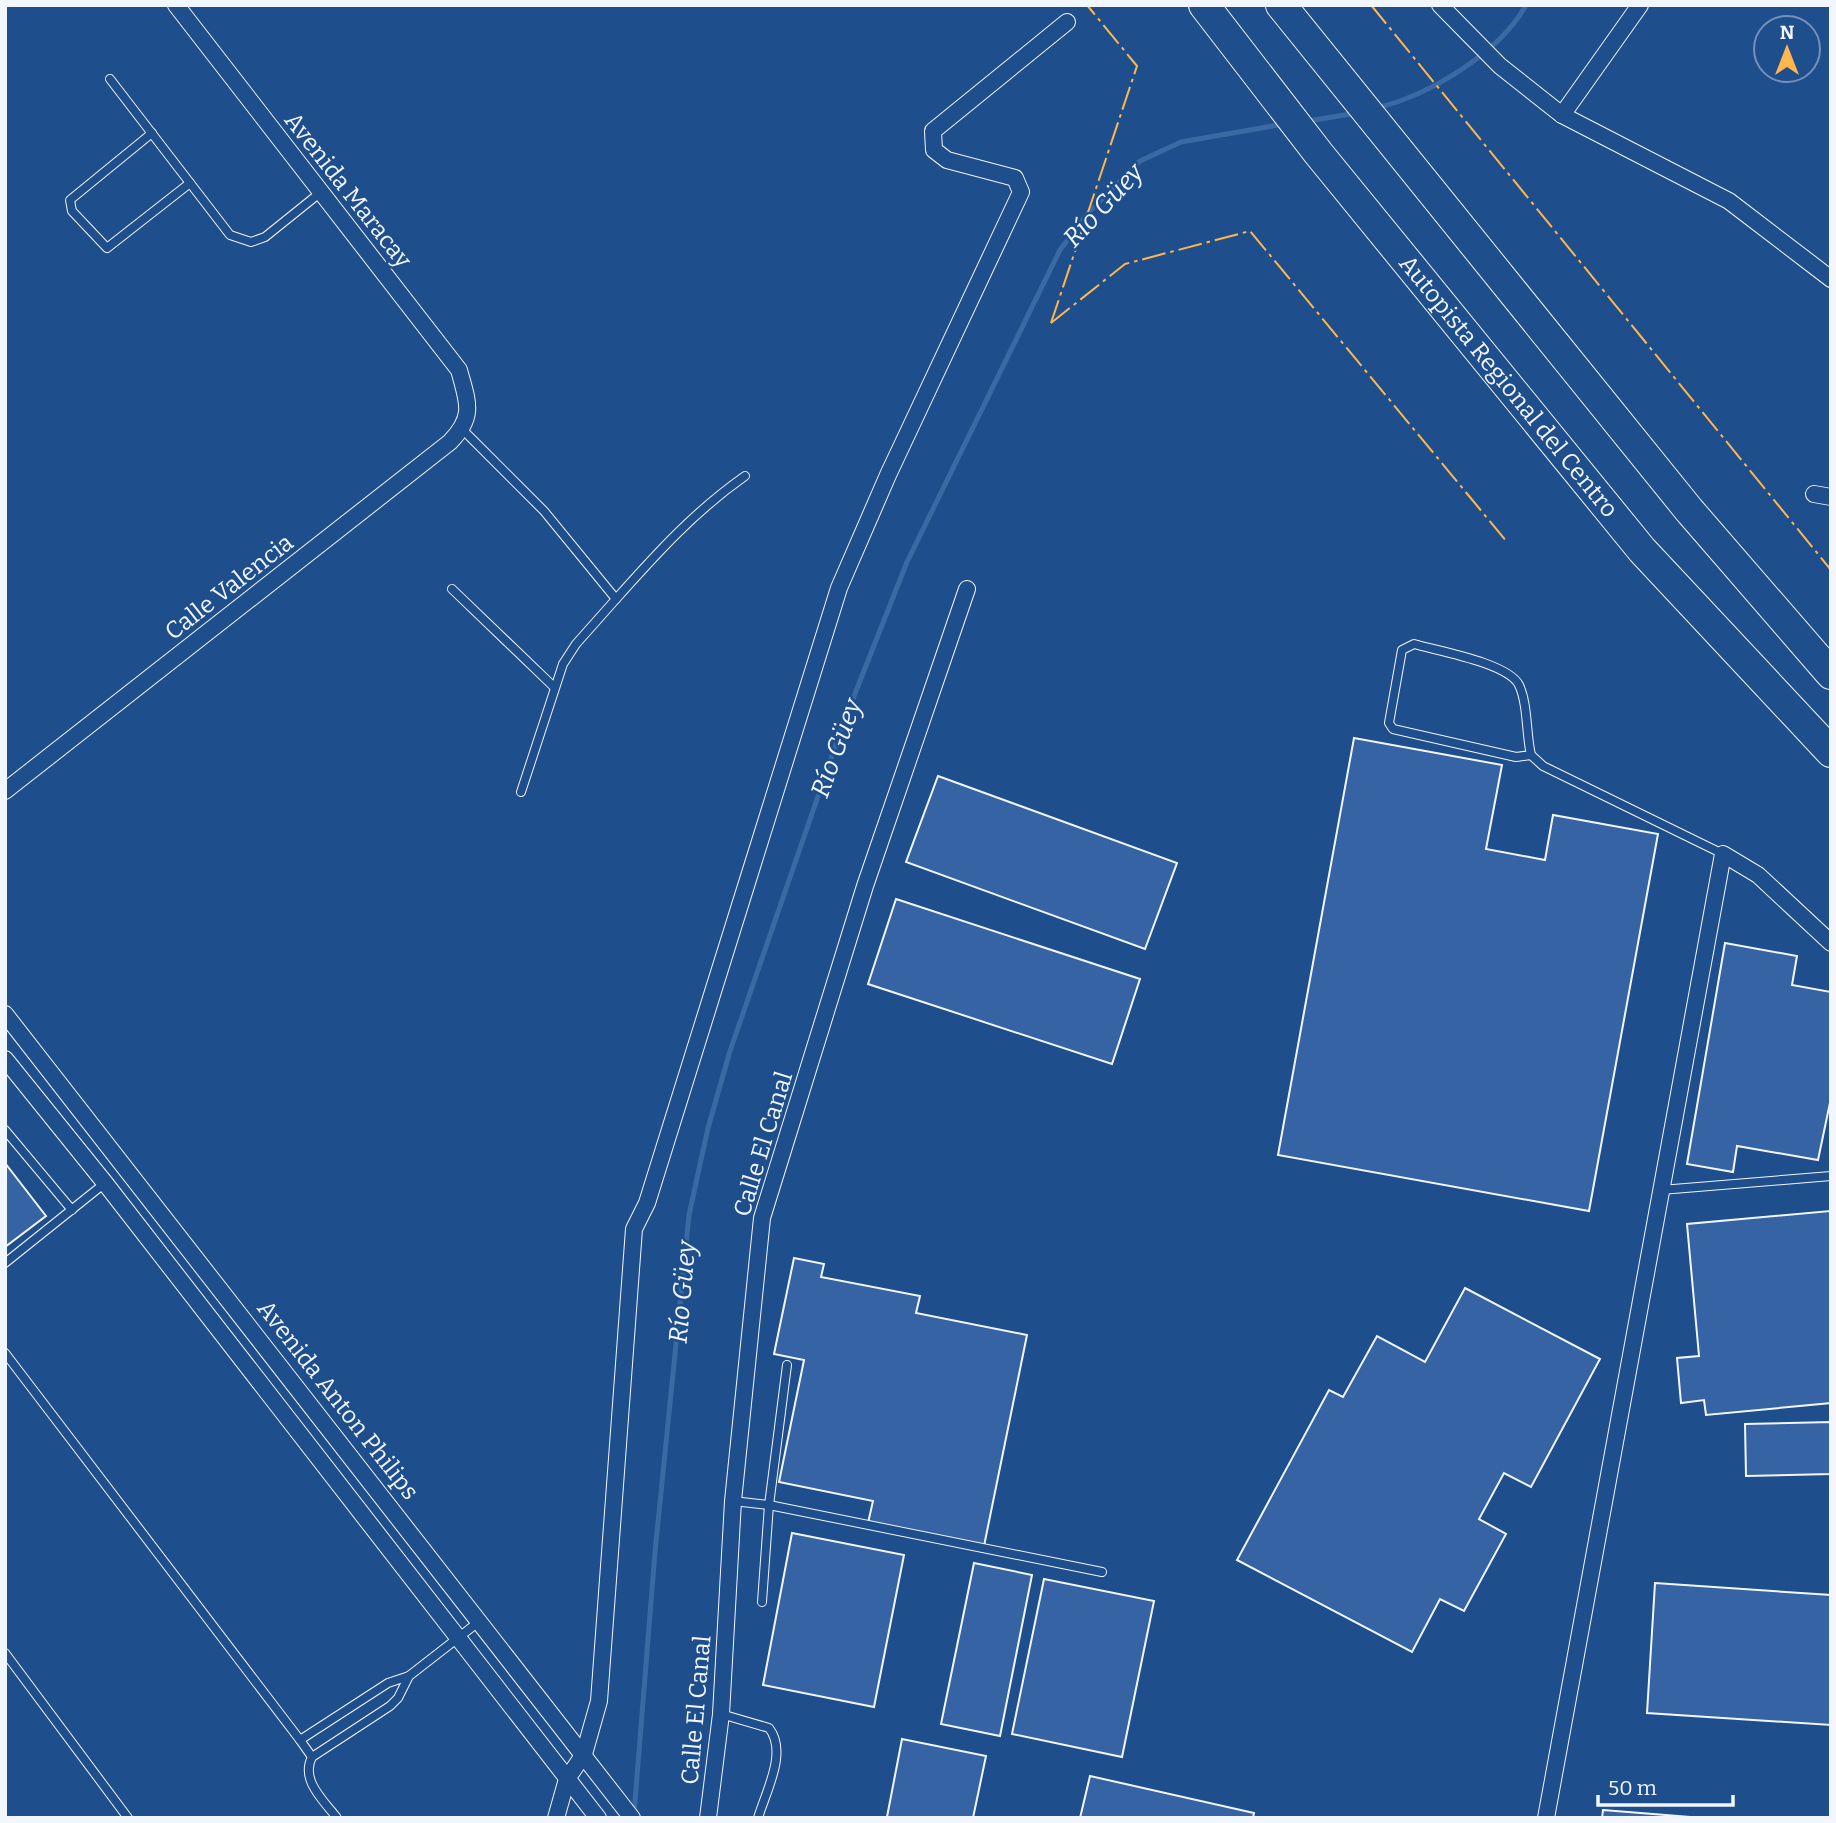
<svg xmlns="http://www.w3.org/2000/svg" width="1836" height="1823" viewBox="0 0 1836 1823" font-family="Bitter,serif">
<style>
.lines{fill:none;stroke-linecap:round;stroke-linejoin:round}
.stream{stroke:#3b69a3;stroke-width:5}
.building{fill:#3563a3;stroke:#f2f6ff;stroke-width:2}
.service-casing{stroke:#f2f6ff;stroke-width:10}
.minor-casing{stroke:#f2f6ff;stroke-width:18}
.motorway-casing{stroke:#f2f6ff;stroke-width:32}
.service{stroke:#1f4e8c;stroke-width:8}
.minor{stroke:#1f4e8c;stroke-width:16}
.motorway{stroke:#1f4e8c;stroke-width:30}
.power{stroke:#ffb74d;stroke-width:2;stroke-dasharray:24 5 3.5 5;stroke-linecap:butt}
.labels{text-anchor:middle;stroke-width:5;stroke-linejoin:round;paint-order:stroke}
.street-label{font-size:24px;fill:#f2f6ff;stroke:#1f4e8c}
.water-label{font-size:26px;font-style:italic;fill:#f2f6ff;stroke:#1f4e8c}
</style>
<rect width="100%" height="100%" fill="#1f4e8c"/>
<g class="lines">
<g class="stream">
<path d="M1376 108C1428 96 1500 53 1526 5"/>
<path d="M1308 121 1357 113"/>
<path d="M634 1814 655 1552 689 1215 708 1128 730 1051 843 724 907 562 1060 250 1089 212 1140 161 1181 142 1284 124"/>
</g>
</g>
<g class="building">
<path d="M1354 738 1502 765 1486 849 1545 860 1553 815 1658 834 1589 1211 1278 1155Z"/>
<path d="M938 776 1177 863 1145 949 906 862Z"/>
<path d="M896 899 1140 979 1112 1064 868 984Z"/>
<path d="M1725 943 1797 956 1792 985 1831 992V1098L1818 1160 1737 1146 1733 1172 1687 1164Z"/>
<path d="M5 1163 46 1216 5 1247Z"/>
<path d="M1830 1211 1831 1403 1706 1415 1704 1400 1681 1403 1677 1358 1699 1356 1687 1224Z"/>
<path d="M794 1258 824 1264 821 1277 920 1296 916 1313 1027 1335 984 1546 868 1523 873 1501 779 1482 804 1360 774 1354Z"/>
<path d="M1465 1288 1600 1359 1531 1487 1504 1473 1479 1519 1506 1534 1464 1611 1440 1599 1412 1652 1237 1560 1329 1390 1343 1397 1377 1336 1425 1362Z"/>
<path d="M1831 1422V1474L1746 1476 1745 1424Z"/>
<path d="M792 1533 904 1555 874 1707 763 1685Z"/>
<path d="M974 1563 1032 1575 1000 1736 941 1724Z"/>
<path d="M1044 1579 1154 1601 1122 1757 1012 1734Z"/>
<path d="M1655 1583 1831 1595V1725L1647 1713Z"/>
<path d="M902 1739 986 1756 973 1818 887 1817Z"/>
<path d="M1090 1776 1254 1813 1253 1818H1080Z"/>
<path d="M1603 1810 1703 1818H1602Z"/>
</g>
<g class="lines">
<g class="service-casing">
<g id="service">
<path d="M110 79 230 235 251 242 265 237 321 192"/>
<path d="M152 133 70 200 72 211 107 248 190 183"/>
<path d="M462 429 544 511 616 599C657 553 695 511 745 476"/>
<path d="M452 589 554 687"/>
<path d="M1531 755 1516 757 1393 729 1389 723 1402 650 1414 644C1438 651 1508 663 1519 685 1528 704 1526 734 1531 755L1543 766 1723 854"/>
<path d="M521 792 563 664 576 644 616 599"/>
<path d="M5 1130 72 1210"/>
<path d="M1661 1190 1831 1176"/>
<path d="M5 1263 105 1183"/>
<path d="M5 1353 300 1740 312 1757C300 1780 324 1801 337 1818"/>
<path d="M733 1501 769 1505 1102 1572"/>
<path d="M762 1602 769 1505 787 1365"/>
<path d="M5 1653 128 1818"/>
<path d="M721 1714 769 1728C788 1752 766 1791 758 1818"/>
<path d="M300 1740 388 1683 409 1676 481 1620"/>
<path d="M312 1757 390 1706 398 1698 409 1676"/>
</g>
</g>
<g class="minor-casing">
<g id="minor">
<path d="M1440 5 1500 66 1562 115 1729 201 1831 279"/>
<path d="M1562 115 1640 5"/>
<path d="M1814 494 1831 497"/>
<path d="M5 791 450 442C475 416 468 403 459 370L176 5"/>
<path d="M5 1014 632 1818"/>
<path d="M5 1059 105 1183 598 1818"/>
<path d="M556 1818 567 1779 584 1754 599 1701 634 1229 647 1203 839 588 888 475 1021 192 1015 178 947 160 934 150 933 131 1067 22"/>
<path d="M708 1818 721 1714 733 1501 762 1218 865 886 967 589"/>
<path d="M1546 1818 1723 854 1758 875 1831 943"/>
</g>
</g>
<g class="motorway-casing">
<g id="motorway">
<path id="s1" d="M1204 5 1319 154 1642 550 1831 752"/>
<path d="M1281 5 1689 510 1831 674"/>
</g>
</g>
<use href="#service" class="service"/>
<use href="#minor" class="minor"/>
<use href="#motorway" class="motorway"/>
<g class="power">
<path d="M1371 5 1831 570"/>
<path d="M1051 323 1125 264 1250 231 1507 542"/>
<path d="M1051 323 1137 66 1087 5"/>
</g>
</g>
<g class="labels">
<g class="street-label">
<text transform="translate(348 190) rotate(52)" y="8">Avenida Maracay</text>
<text dy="8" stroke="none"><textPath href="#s1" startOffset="488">Autopista Regional del Centro</textPath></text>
<text transform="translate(229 587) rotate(-38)" y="8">Calle Valencia</text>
<text transform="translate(763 1144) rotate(-73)" y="8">Calle El Canal</text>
<text transform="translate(338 1400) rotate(52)" y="8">Avenida Anton Philips</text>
<text transform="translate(696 1710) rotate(-85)" y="8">Calle El Canal</text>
</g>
<g class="water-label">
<text transform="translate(1103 205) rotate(-47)" y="9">Río Güey</text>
<text transform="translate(836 748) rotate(-70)" y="9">Río Güey</text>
<text transform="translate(682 1292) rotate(-85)" y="9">Río Güey</text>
</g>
</g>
<rect width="1836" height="1823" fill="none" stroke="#f2f6ff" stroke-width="14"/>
<g transform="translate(1787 49)"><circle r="33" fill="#1f4e8c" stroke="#7391ba" stroke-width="2"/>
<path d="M0-5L12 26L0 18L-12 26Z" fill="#ffb74d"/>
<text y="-10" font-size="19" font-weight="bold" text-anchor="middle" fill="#f2f6ff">N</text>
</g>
<path d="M1598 1795v10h135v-10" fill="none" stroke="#f2f6ff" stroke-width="3.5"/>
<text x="1608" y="1795" font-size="21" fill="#f2f6ff" stroke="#1f4e8c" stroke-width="5" paint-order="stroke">50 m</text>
</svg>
